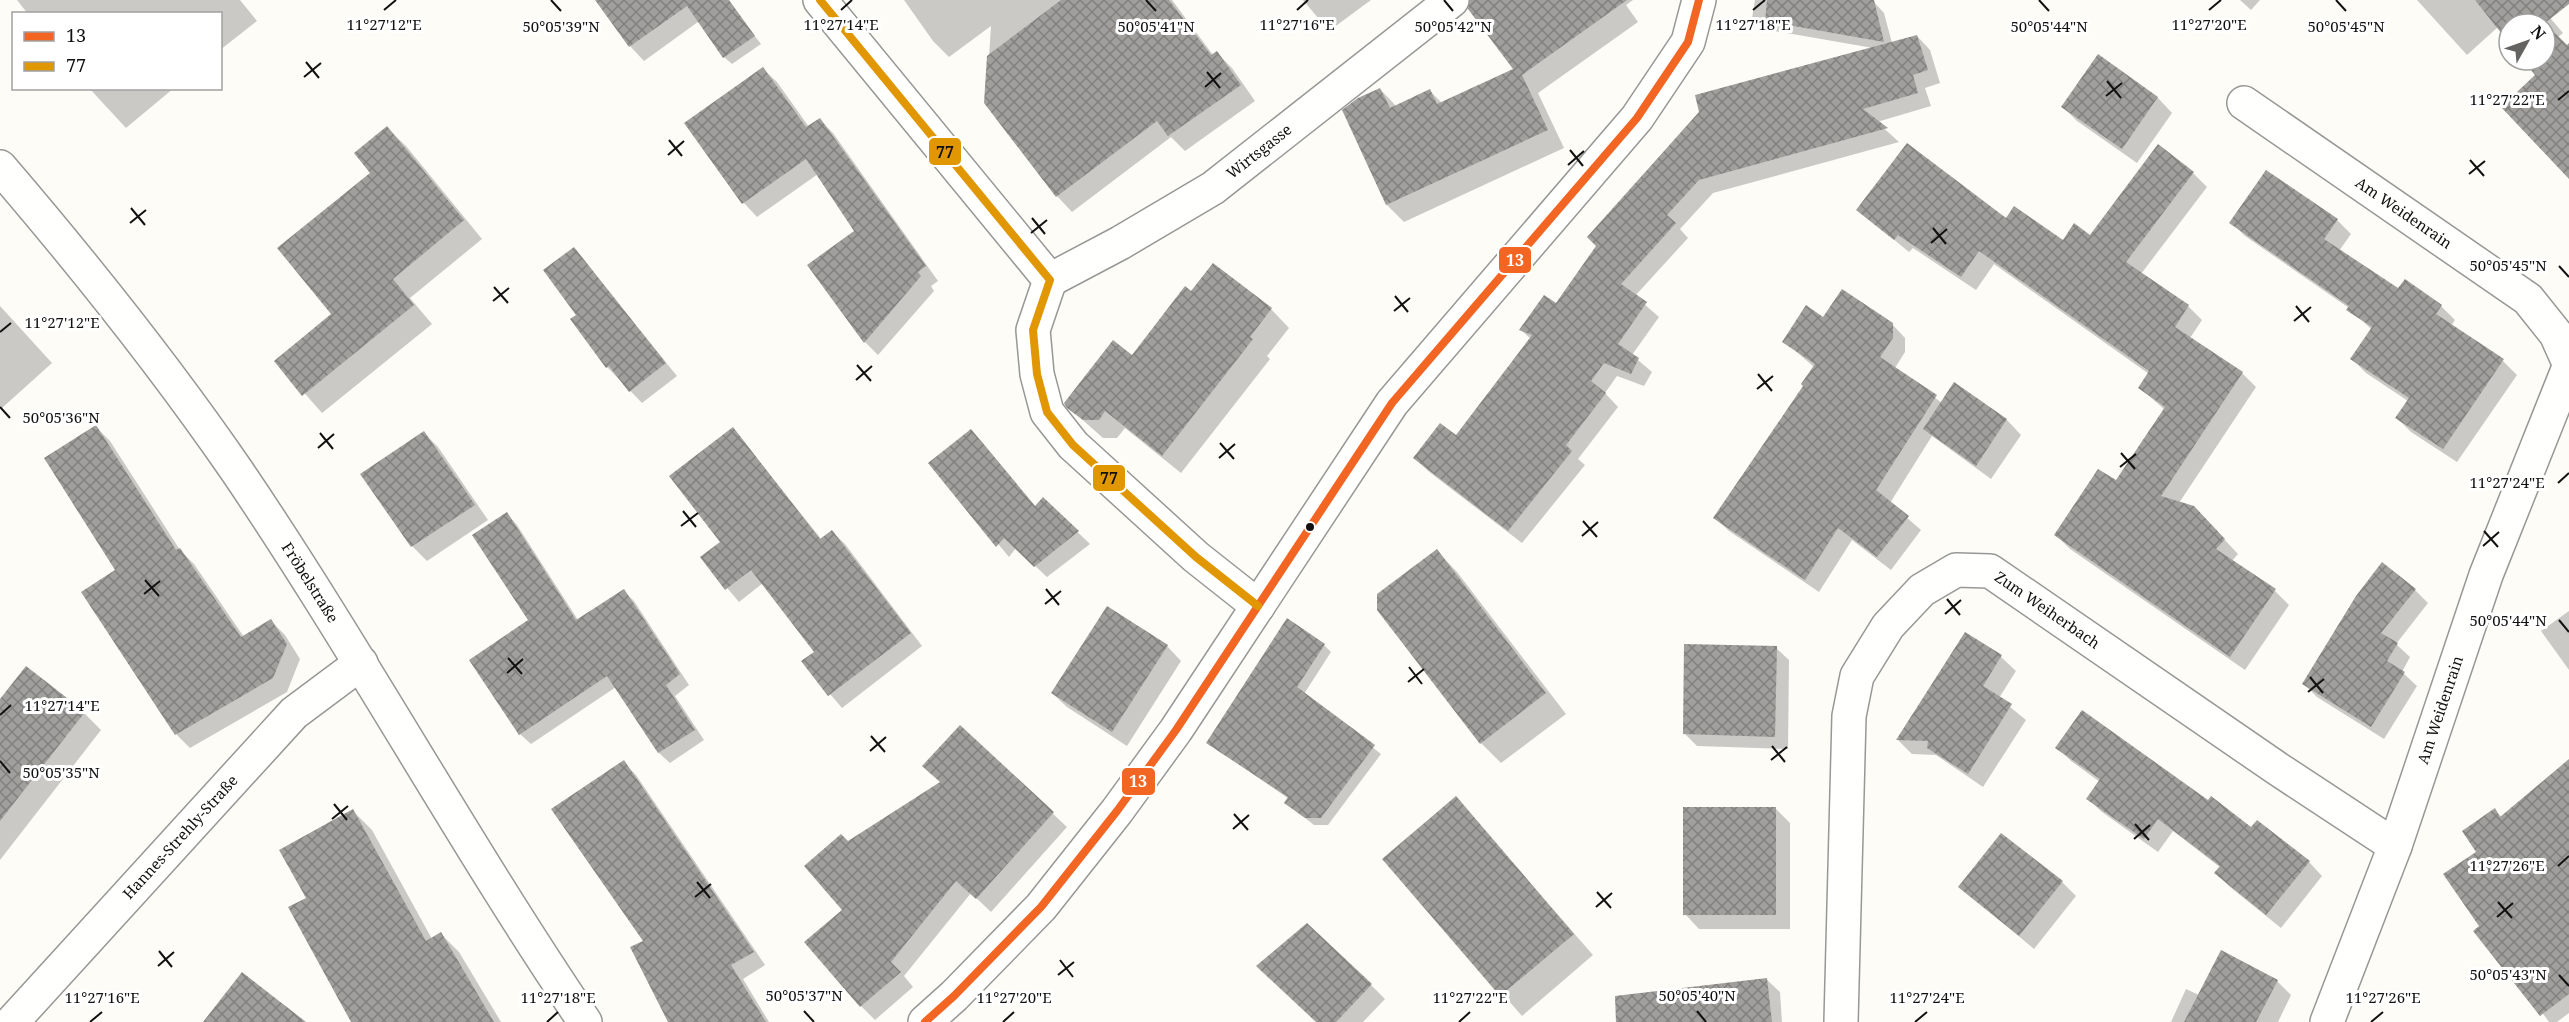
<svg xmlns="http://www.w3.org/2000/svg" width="2569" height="1022" viewBox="0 0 2569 1022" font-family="'Noto Serif',serif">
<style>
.shadow{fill:#0003}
.building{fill:url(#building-cross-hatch)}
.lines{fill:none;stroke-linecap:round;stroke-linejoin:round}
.street-casing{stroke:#979795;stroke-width:36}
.street{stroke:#fffffe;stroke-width:33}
.bus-1-casing{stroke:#fff;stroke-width:12}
.bus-2-casing{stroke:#fff;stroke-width:12}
.bus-1{stroke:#f26522;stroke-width:8}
.bus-2{stroke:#e09702;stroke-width:8}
.ticks{fill:none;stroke:#111;stroke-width:2}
.bus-dot{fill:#111;stroke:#fff;stroke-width:2}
.labels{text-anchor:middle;stroke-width:6;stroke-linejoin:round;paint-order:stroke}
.street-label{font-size:15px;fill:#111;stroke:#fff}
.ticks-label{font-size:15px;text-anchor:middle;fill:#111;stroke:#fff;stroke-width:6;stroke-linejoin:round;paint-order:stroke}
.line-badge{stroke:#fff;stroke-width:2}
.badge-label{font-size:16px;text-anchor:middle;font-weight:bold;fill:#fff}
.pale-badge-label{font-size:16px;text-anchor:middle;font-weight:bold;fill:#111}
</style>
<defs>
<pattern id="building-cross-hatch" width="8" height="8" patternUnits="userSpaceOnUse" patternTransform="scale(1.5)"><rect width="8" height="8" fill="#a19f9c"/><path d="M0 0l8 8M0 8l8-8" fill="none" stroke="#82807e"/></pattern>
</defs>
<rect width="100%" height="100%" fill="#fdfcf7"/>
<g class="shadow">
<path d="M17 0H240L257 21 220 50V14H28Z"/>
<path d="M597 0H716L720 6 644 61 630 46Z"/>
<path d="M904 0H1172L1213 55 1217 53 1232 68 1255 101 1185 151 1171 137 1072 212 1057 196 986 103 991 26 949 57 933 41Z"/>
<path d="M1303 0H1371L1329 31Z"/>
<path d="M1496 0H1633L1626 5 1638 22 1538 93 1564 148 1404 222 1387 205 1344 111 1380 89 1397 107 1430 91 1442 103 1516 69Z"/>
<path d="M1755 0 1873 1 1884 13 1892 43 1917 36 1930 50 1940 83 1925 88 1931 106 1877 122 1899 142 1713 193 1680 229 1688 238 1635 296 1659 317 1632 355 1652 372 1644 386 1617 376 1605 393 1618 407 1578 459 1585 465 1522 543 1428 471 1415 458 1456 438 1531 339 1521 330 1556 305 1598 246 1873 48 1763 29 1752 18Z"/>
<path d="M2240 0H2260L2251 10Z"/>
<path d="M2417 0H2535L2563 33 2558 37 2569 49V177L2537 75 2525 60H2545V24H2509V40L2498 27 2467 55Z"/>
<path d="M732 7 761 44 732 64 724 57Z"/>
<path d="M2098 57 2158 98 2172 113 2137 163 2077 121 2063 107Z"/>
<path d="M763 69 777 82 809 127 820 120 833 133 938 281 931 286 934 291 878 355 865 342 856 231 818 174 757 217 744 203 686 124Z"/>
<path d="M89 88H174L126 128Z"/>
<path d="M387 128 406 146 482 239 410 298 432 324 322 413 276 361 333 314Z"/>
<path d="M2193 173 2207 187 2141 274 2188 306 2202 320 2190 338 2242 373 2256 387 2179 503 2208 522 2238 554 2232 561 2275 591 2289 605 2245 670 2070 549 2056 535 2116 482 2165 410 2140 388 2149 374 1994 264 1976 290 1913 248 1909 252 1858 210 2006 220 2063 242 2091 237Z"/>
<path d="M2337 220 2351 234 2339 251 2399 291 2441 306 2455 320 2451 326 2503 361 2517 375 2457 462 2411 432 2397 418 2408 401 2366 373 2352 359 2372 330 2349 308 2245 236 2231 222Z"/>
<path d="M574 249 677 376 642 403 607 367 578 315Z"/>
<path d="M1192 293 1271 309 1289 328 1267 356 1270 359 1181 473 1125 428 1117 438H1103L1068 407 1132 357Z"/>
<path d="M0 306 52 363 2 408 0 406Z"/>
<path d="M1824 319 1892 324 1905 338V352L1895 368 1942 403 1955 384 2007 420 2021 435 1991 479 1932 436 1890 503 1921 530 1891 570 1852 540 1819 592 1729 531 1715 518 1805 387 1814 367 1784 341Z"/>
<path d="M96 427 110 441 180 550 194 564 244 637 271 621 285 635 300 659 287 692 190 748 176 734 83 592 117 570Z"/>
<path d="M733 429 822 540 832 532 845 544 922 646 842 708 803 662 816 652 763 583 739 602 702 558 723 542Z"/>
<path d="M424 433 438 447 488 520 427 561 412 546 362 474Z"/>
<path d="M982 442 1036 507 1043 499 1090 544 1047 577 1016 548 1009 557 931 463Z"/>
<path d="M507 514 517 525 578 620 624 591 634 601 689 685 675 696 704 740 670 763 659 753 616 687 531 744 520 734 530 621Z"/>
<path d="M1437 551 1457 572 1566 714 1501 763 1481 743Z"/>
<path d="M2415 590 2428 603 2396 644 2410 657 2402 672 2417 686 2384 739 2317 697 2304 684Z"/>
<path d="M2569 611V670L2541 631Z"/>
<path d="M1966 634 2001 657 2016 671 1999 698 2026 720 1983 787 1936 755 1912 754 1898 740Z"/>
<path d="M1324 645 1331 652 1304 694 1381 754 1328 825H1314L1286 803 1289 799 1208 743Z"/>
<path d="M1167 646 1181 661 1127 746 1067 707 1052 693Z"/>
<path d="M1776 648 1789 660 1788 749 1697 746 1684 733Z"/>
<path d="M0 701 84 713 101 730 0 860Z"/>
<path d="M960 727 1067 827 991 912 971 893 904 976 913 987 875 1020 861 1006 844 910 848 843 942 783Z"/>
<path d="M2057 747 2209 802 2309 862 2322 876 2281 928 2230 887 2216 873 2221 868 2173 831 2158 852 2102 812 2088 799 2100 782 2071 761Z"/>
<path d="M623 762 636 775 765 965 743 979 769 1022H672L645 942Z"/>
<path d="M2569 781V1013L2557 1022H2549L2481 927 2478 852 2494 810 2502 817Z"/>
<path d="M1456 798 1593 955 1522 1016 1385 859Z"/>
<path d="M1775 808 1790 823V929H1699L1685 914Z"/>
<path d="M353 811 372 830 432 939 441 934 459 952 501 1022H353Z"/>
<path d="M2062 882 2076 896 2034 949 1960 887Z"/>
<path d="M1767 980 1780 992 1782 1022H1682Z"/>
<path d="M2277 981 2291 995 2278 1022H2171L2186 989 2199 995Z"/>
<path d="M1371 985 1385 999 1363 1022H1317Z"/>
</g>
<g class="building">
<path d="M595 0H729L755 36 723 58 687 6 629 47Z"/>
<path d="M1061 0H1169L1211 55 1217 51 1241 85 1168 136 1157 121 1056 197 984 103 987 56Z"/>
<path d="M1470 0H1627L1522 75 1548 130 1386 205 1342 110 1358 98 1380 88 1390 108 1430 89 1437 104 1513 69 1468 9Z"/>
<path d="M1767 0H1874L1884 42 1765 21Z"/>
<path d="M2475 0H2569V4L2545 23 2567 45 2569 43V179L2501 107 2535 75 2523 60H2545V24H2509V43Z"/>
<path d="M1917 35 1928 70 1913 75 1918 93 1863 109 1888 128 1699 180 1667 215 1676 223 1621 284 1647 302 1618 344 1639 358 1631 374 1604 363 1591 381 1606 393 1566 445 1572 451 1508 531 1413 458 1440 423 1456 435 1532 335 1519 330 1544 295 1556 303 1596 246 1587 237 1699 112 1695 95Z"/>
<path d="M2098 54 2158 97 2122 149 2061 107Z"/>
<path d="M763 67 806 127 820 118 926 266 918 272 921 276 864 343 807 265 854 231 806 159 742 204 684 123Z"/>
<path d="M387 126 464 220 393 279 414 305 302 396 274 361 331 314 277 248 370 173 354 153Z"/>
<path d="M1907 143 2006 218 2014 206 2063 240 2074 223 2090 235 2158 144 2194 172 2126 262 2189 305 2175 327 2243 372 2161 496 2194 506 2225 539 2216 549 2276 589 2230 657 2054 535 2098 469 2116 480 2165 407 2138 388 2149 371 1979 251 1961 277 1898 235 1894 240 1856 210Z"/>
<path d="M2266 170 2338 219 2324 239 2398 288 2405 279 2442 305 2436 314 2504 359 2443 449 2395 418 2409 398 2350 359 2372 327 2346 310 2349 306 2229 223Z"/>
<path d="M574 247 666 363 629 392 609 366 606 368 570 319 576 315 543 270Z"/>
<path d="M1213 263 1272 308 1250 337 1253 339 1162 456 1105 411 1099 420H1083L1067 408 1064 403 1113 340 1132 355 1185 286 1191 291Z"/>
<path d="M1842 289 1893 323V338L1880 357 1937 395 1876 490 1909 516 1877 557 1838 528 1805 580 1713 518 1803 386 1801 384 1815 364 1782 342 1806 305 1823 317Z"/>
<path d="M1954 382 2007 419 1976 466 1923 429Z"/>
<path d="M96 425 176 550 180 548 241 637 271 619 287 644 273 678 175 735 81 592 115 570 44 458Z"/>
<path d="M733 427 820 539 832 530 911 633 828 696 801 661 814 652 751 570 725 590 700 557 720 542 669 476Z"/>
<path d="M971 429 1035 506 1043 497 1079 531 1034 567 1004 538 996 547 928 463Z"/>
<path d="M424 431 475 505 411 547 360 474Z"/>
<path d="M507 512 576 620 624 589 680 674 666 685 695 730 658 753 607 676 519 735 469 660 528 620 472 535Z"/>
<path d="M1437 549 1546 693 1480 744 1377 610V594Z"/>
<path d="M2382 562 2416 589 2381 633 2398 643 2387 661 2405 672 2371 727 2302 684 2356 596Z"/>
<path d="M1107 606 1168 645 1112 732 1051 693Z"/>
<path d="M1287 618 1325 644 1297 687 1375 745 1321 818H1305L1284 803 1288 797 1206 743Z"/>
<path d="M1965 632 2002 655 1983 686 2012 704 1968 774 1927 748 1928 741 1896 740Z"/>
<path d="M1684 644 1777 646 1775 737 1683 734Z"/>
<path d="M26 666 85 712 0 821V699Z"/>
<path d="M2082 710 2208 800 2211 796 2251 827 2257 820 2310 861 2266 915 2214 873 2220 866 2158 819 2144 839 2086 799 2100 779 2055 748Z"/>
<path d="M960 725 1054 812 976 899 956 881 891 962 901 972 860 1007 804 942 842 910 804 866 841 834 848 841 940 782 922 766Z"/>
<path d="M2569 759V994L2540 1016 2473 931 2479 926 2443 874 2476 852 2462 831 2495 808 2500 817Z"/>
<path d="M624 760 754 952 731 965 766 1022H668L630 947 643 941 551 809Z"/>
<path d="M1456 796 1574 934 1500 996 1382 859Z"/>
<rect x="1683" y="807" width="93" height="108"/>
<path d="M353 809 426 941 441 932 494 1022H351L288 907 306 898 279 850Z"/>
<path d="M2001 833 2063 881 2019 936 1958 887Z"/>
<path d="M1307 923 1372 984 1336 1022H1316L1256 966Z"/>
<path d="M2221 950 2278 980 2256 1022H2184Z"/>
<path d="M242 972 306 1022H203Z"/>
<path d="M1767 978 1772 1022H1616L1615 996Z"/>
</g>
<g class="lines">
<g class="street-casing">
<g id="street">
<path d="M820 0 1050 280 1033 330 1037 374 1047 412 1073 445 1196 557 1258 606"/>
<path id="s1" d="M2244 103 2528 299 2556 334 2569 363"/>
<path id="s2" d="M0 167C84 265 164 365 237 471 359 651 463 842 585 1022"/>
<path id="s3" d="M1050 280 1120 243 1213 188 1452 0"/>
<path id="s4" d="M12 1022 294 713 361 663"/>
<path d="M925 1022 954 996 1041 907 1117 811 1176 730 1392 403 1637 118 1688 42 1699 0"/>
<path id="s5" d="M1841 1022 1849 716 1857 676 1888 626 1922 590 1956 570 1990 571 2278 769 2395 846"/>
<path id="s6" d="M2327 1022 2395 846 2486 575 2569 367"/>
</g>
</g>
<use href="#street" class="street"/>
<g class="bus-1-casing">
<path id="bus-1" d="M925 1022 954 996 1041 907 1117 811 1176 730 1392 403 1637 118 1688 42 1699 0"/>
</g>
<g class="bus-2-casing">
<path id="bus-2" d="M820 0 1050 280 1033 330 1037 374 1047 412 1073 445 1196 557 1258 606"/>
</g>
<use href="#bus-1" class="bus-1"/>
<use href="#bus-2" class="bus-2"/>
</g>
<path class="ticks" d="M551 0 561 11M1146 0 1156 11M1444 0 1453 11M2039 0 2049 11M2336 0 2346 11M384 10 396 0M841 10 852 0M1297 10 1308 0M1753 10 1765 0M2209 10 2221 0M306 62 319 78M1207 72 1220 88M304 77 321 63M2107 81 2121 98M1205 87 1221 73M2106 96 2122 83M2558 100 2569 91M669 140 682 156M1570 150 1583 166M668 155 684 141M2470 160 2484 176M1568 165 1584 151M2469 174 2485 161M131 208 145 225M1032 218 1045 234M130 223 146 210M1933 228 1946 244M1031 233 1047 220M1931 243 1947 229M2559 266 2569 277M494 287 508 303M1395 296 1408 312M493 301 509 288M2296 306 2309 322M1394 311 1410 298M2294 321 2311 307M0 332 11 323M857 365 871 381M1758 374 1772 391M856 380 872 366M1757 389 1773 376M0 407 10 418M320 433 333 449M1220 443 1234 459M318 448 334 434M2121 453 2135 469M1219 458 1235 444M2120 467 2136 454M2558 483 2569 473M683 511 696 527M1583 521 1597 537M681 526 698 513M2484 531 2498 547M1582 536 1598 522M2483 546 2499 532M145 580 159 596M1046 589 1059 605M144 594 160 581M1947 599 1960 615M1045 604 1061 591M1945 614 1961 600M2559 620 2569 632M508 658 522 674M1409 667 1422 684M507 673 523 659M2310 677 2323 693M1408 682 1424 669M2308 692 2324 679M0 715 11 705M871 736 885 752M1772 746 1785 762M870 751 886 737M1771 760 1787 747M0 761 10 773M334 804 347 820M1234 814 1248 830M332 819 348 806M2135 824 2149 840M1233 829 1249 815M2134 839 2150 825M2558 866 2569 856M697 882 710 898M1597 892 1611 908M695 897 711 884M2498 902 2512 918M1596 907 1612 893M2497 917 2513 903M159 951 172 967M1060 960 1073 977M158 966 174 952M1058 975 1074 962M2559 975 2569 986M804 1011 814 1022M1697 1011 1706 1022M90 1022 102 1012M547 1022 558 1012M1003 1022 1014 1012M1459 1022 1470 1012M1915 1022 1927 1012M2371 1022 2383 1012"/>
<circle class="bus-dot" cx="1310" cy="527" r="5"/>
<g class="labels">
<g class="street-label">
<text dy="5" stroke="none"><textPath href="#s3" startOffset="246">Wirtsgasse</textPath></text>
<text dy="5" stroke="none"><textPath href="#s1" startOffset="194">Am Weidenrain</textPath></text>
<text dy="5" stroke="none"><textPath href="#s2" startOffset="519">Fröbelstraße</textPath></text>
<text dy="5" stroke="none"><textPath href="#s5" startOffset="598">Zum Weiherbach</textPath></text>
<text dy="5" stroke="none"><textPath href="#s6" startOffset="332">Am Weidenrain</textPath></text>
<text dy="5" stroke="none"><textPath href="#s4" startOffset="250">Hannes-Strehly-Straße</textPath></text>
</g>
</g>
<g class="ticks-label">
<text x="384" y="30">11°27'12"E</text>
<text x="841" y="30">11°27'14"E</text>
<text x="2209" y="30">11°27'20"E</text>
<text x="1297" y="30">11°27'16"E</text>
<text x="1753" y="30">11°27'18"E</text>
<text x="2346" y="32">50°05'45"N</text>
<text x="561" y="32">50°05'39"N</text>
<text x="1156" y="32">50°05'41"N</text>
<text x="1453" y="32">50°05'42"N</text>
<text x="2049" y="32">50°05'44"N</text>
<text x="2507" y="105">11°27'22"E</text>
<text x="2508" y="271">50°05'45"N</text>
<text x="62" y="328">11°27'12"E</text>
<text x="61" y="423">50°05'36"N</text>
<text x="2507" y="488">11°27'24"E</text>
<text x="2508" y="626">50°05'44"N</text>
<text x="62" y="711">11°27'14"E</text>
<text x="61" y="778">50°05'35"N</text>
<text x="2507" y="871">11°27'26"E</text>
<text x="2508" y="980">50°05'43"N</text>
<text x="804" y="1001">50°05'37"N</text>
<text x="1697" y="1001">50°05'40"N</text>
<text x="102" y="1003">11°27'16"E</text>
<text x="558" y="1003">11°27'18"E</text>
<text x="1014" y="1003">11°27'20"E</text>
<text x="1470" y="1003">11°27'22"E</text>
<text x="1927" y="1003">11°27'24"E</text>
<text x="2383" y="1003">11°27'26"E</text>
</g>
<g class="line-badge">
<rect x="928" y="137" width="34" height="29" rx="6" fill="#e09702"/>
<rect x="1498" y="246" width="34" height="28" rx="6" fill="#f26522"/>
<rect x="1092" y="464" width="34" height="28" rx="6" fill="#e09702"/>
<rect x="1121" y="767" width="35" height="29" rx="6" fill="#f26522"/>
</g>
<g class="badge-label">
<text x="1515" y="266">13</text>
<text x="1138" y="787">13</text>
</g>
<g class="pale-badge-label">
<text x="945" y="158">77</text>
<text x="1109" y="484">77</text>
</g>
<rect x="12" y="12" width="210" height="78" fill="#ffffff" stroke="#a0a0a0" stroke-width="1.5"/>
<rect x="24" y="32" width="30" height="9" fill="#f26522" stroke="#a0a0a0" stroke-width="1.5"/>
<text x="66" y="42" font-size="18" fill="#111111">13</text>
<rect x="24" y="62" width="30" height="9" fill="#e09702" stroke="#a0a0a0" stroke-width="1.5"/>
<text x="66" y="72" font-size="18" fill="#111111">77</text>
<g transform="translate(2527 42) rotate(50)"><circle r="28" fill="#ffffff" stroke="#a0a0a0" stroke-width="1.5"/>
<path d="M0-4.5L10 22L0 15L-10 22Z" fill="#646362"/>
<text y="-9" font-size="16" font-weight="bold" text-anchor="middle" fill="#111111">N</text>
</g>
</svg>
